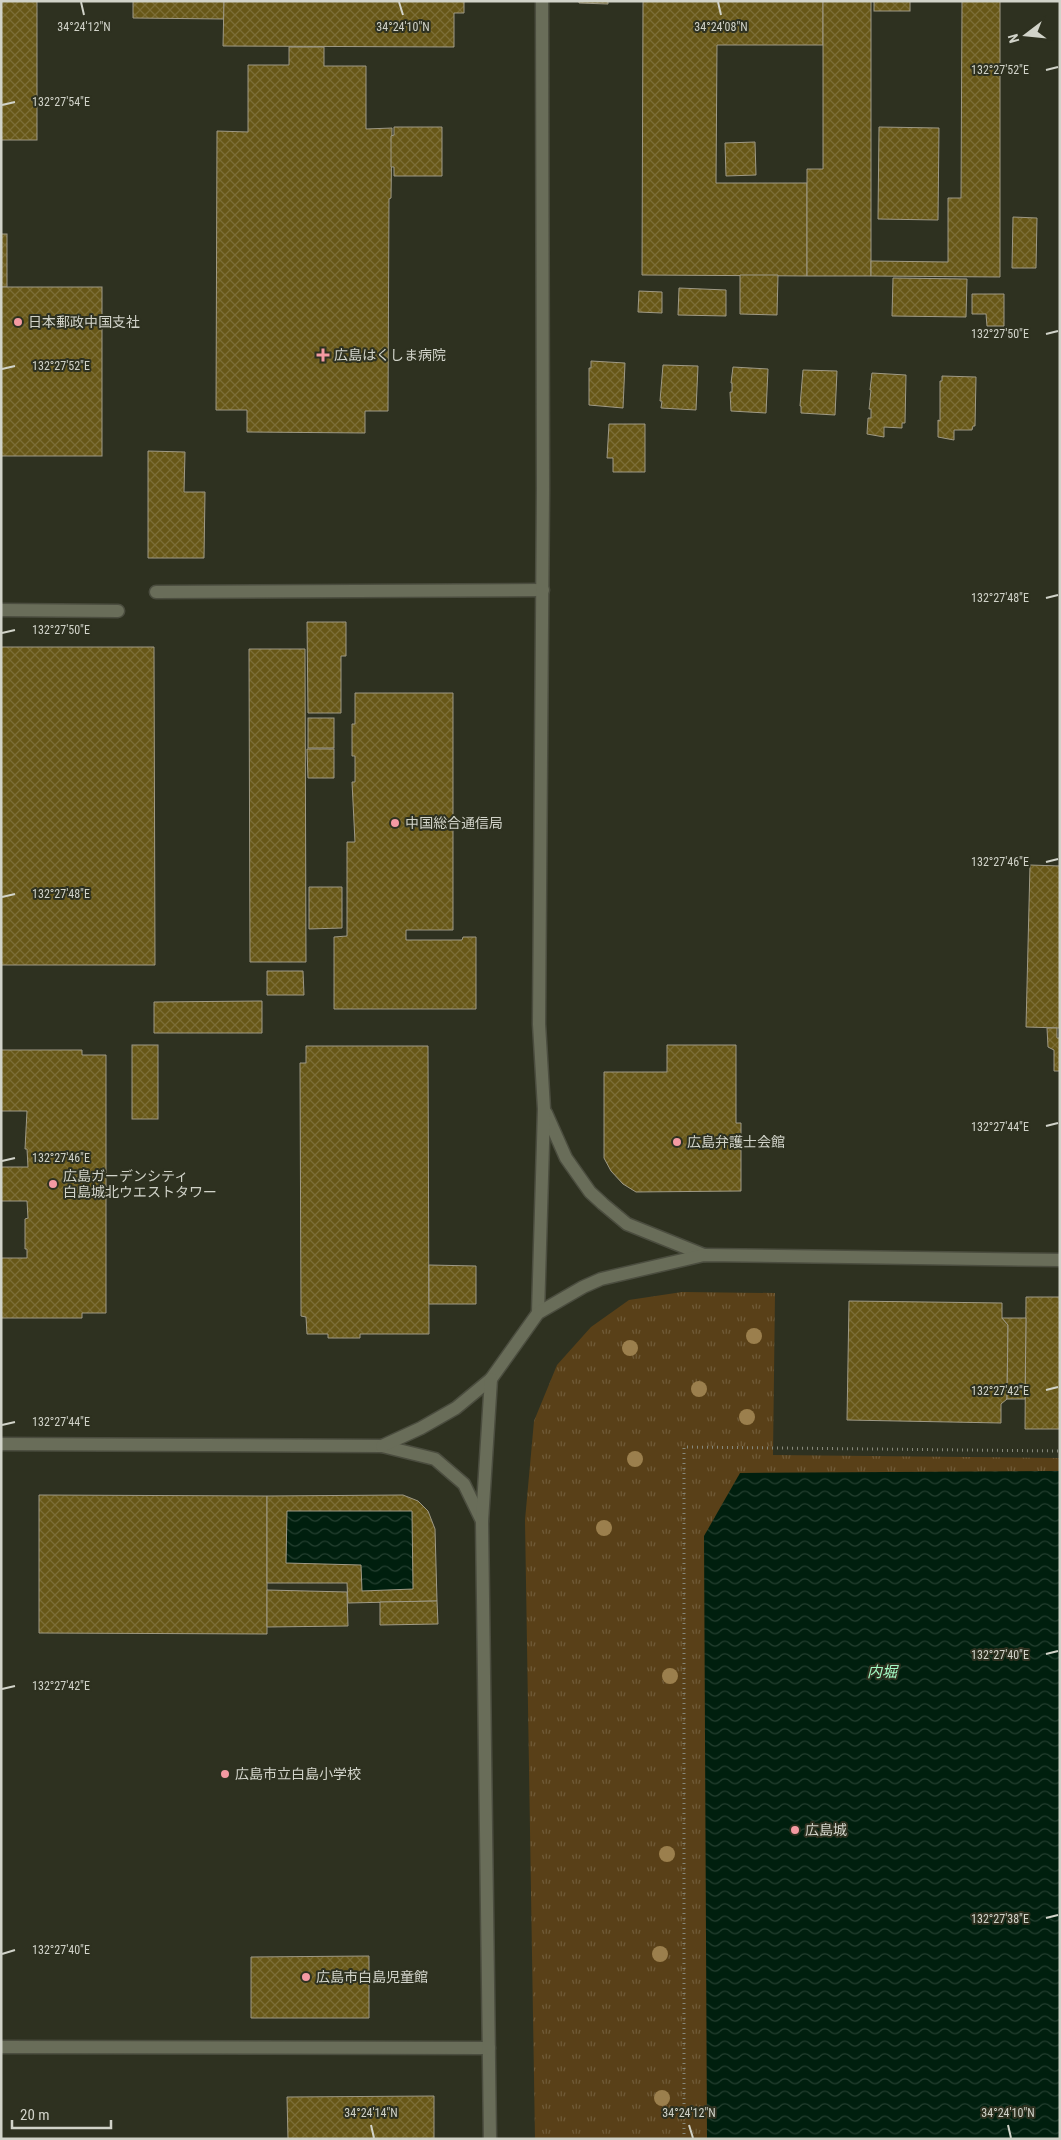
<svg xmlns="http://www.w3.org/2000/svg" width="1061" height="2140" viewBox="0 0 1061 2140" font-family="'Roboto Condensed','Noto Sans JP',sans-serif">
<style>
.grass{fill:url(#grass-tufts)}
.water{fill:url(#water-waves)}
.building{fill:url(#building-cross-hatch);stroke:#9e9985;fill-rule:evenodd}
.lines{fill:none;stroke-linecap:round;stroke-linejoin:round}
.minor-casing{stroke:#4b4d3f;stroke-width:15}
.path{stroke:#86887b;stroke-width:3;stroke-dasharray:1 4;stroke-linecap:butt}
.minor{stroke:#696d59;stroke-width:12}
.tree{fill:#9b7f4d}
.ticks{fill:none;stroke:#d1d3c9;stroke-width:2}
.poi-dot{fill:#f49aa2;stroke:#2e3120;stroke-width:2}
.labels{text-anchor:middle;stroke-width:4;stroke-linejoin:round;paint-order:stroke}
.poi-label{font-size:14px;fill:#d1d3c9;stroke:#2e3120;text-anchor:start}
.water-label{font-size:15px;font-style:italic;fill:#a4fbc4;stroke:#2e3120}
.ticks-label{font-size:12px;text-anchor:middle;fill:#d1d3c9;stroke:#2e3120;stroke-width:4;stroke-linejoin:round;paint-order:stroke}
</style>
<defs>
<pattern id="grass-tufts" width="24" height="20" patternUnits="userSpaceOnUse" patternTransform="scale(1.25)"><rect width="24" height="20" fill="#594018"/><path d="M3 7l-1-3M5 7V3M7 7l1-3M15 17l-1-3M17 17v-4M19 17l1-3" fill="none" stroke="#705b38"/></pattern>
<pattern id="water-waves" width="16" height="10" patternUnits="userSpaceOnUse" patternTransform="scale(1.25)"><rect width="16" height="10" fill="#001f0e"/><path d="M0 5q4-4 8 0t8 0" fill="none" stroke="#243f30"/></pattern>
<pattern id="building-cross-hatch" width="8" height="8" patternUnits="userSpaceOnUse" patternTransform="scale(1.25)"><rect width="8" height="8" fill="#675717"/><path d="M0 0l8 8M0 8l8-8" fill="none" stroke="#7c6e37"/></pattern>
</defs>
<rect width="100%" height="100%" fill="#2e3120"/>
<path class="grass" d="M682 1292 775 1293 773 1455 1060 1458V2139H535L525 1520 534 1421 557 1365 591 1327 629 1300Z"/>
<g class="water">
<path d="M1060 1471V2139H707L704 1536 740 1473Z"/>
<path d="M287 1511H412L413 1589 362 1591 360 1565 286 1563Z"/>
</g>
<g class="building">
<rect x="1" y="1" width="36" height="139"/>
<path d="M133 1H224V19L133 18Z"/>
<path d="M224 1H464V13H454V47L223 46Z"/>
<path d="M579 1H608V4L579 3Z"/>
<path d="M643 1H823V45H717L716 183H807V276L642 275Z"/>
<path d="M823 1H871V276H807V169H823Z"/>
<rect x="874" y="1" width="36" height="10"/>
<path d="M962 1H1000V277L871 276V261L948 262V198H961Z"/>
<path d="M289 47H324V66H366V129L392 128 391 198 389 199 388 411H365V433L247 432V410H216L217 131 248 132V65H289Z"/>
<path d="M394 127H442V176H394V167H391V136L394 135Z"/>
<path d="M879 127 939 128 938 220 878 219Z"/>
<path d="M755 142 756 175 726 176 725 143Z"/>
<path d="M1013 217 1037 218 1036 268H1012Z"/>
<rect x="1" y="234" width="6" height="53"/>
<path d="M740 275H778L777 315 740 314Z"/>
<path d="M893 278 967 279 966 317 892 316Z"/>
<rect x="1" y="287" width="101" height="169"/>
<path d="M679 288 726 290V316L678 315Z"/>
<path d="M639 291 662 292V313L638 312Z"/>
<path d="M972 294H1004V326H987L986 314H972Z"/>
<path d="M591 361 625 363 623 408 589 405V368H591Z"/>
<path d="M663 365 698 366 696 410 661 408 662 401H660Z"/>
<path d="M733 367 768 369 766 413 731 411 730 392H732V383H731Z"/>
<path d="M803 370 837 371 835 415 801 413V406H800Z"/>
<path d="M872 373 906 375 905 423H902V428L884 427V437L867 434 868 418H871V409H869L871 390H870Z"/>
<path d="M942 376 976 377 975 426H973L972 430H954V440L938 437V420L940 421V381H942Z"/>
<path d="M609 424H645V472H613V458H607Z"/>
<path d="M148 451 185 452 184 492H205L204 558H148Z"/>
<path d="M307 622H346V656H341V713H308Z"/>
<path d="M1 647H154L155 965H1Z"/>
<path d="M249 649H305L306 962H250Z"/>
<path d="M355 693H453V930H406V940H462L463 937H476V1009H334V937L347 936V842H355L352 782H355V756H352V724H355Z"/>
<rect x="308" y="718" width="26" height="30"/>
<path d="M307 749H334V778H308Z"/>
<path d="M1030 865 1060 866V1028L1026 1027Z"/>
<path d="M309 887H342V928L309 929Z"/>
<path d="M267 971H303L304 995H267Z"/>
<path d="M262 1001V1033H154V1002Z"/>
<path d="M1047 1028H1057V1038H1060V1071H1054V1050L1048 1047Z"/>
<rect x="132" y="1045" width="26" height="74"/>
<path d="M667 1045H736V1123H741V1191L636 1192 623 1184 611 1171 604 1158V1072H667Z"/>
<path d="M306 1046H428L429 1334H360V1338H328V1334H307L306 1317 301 1316 300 1063H306Z"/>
<path d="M1 1050H82V1055H106V1313H82V1318H1V1258H27V1249H25V1219L28 1218 27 1201H1V1167H28L27 1149H25L27 1111H1Z"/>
<path d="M429 1265 476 1266V1304H429Z"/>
<path d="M1026 1297H1060V1429H1025Z"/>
<path d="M849 1301 1002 1303V1318L1008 1325 1007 1399 1001 1404V1423L847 1420Z"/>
<path d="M1002 1318H1026L1025 1399H1007L1008 1325Z"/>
<path d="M39 1495 267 1496V1634L39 1633Z"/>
<path d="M403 1495 418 1501 428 1511 435 1529 437 1601 348 1603 347 1583H267V1496ZM287 1511H412L413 1589 362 1591 361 1565 286 1563Z"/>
<path d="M267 1590 347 1592 348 1626 267 1627Z"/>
<path d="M437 1601 438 1624 380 1625V1602Z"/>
<path d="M369 1956V2018H251V1957Z"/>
<path d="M434 2096V2139H288L287 2097Z"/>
</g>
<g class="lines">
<g class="minor-casing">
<g id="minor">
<path d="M156 592 543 590"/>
<path d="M1 610 118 611"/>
<path d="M546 1113 566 1158 590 1192 603 1204 627 1224 704 1255"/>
<path d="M538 1313 544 1109 539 1024 543 490 542 1"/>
<path d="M1 1444 382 1446 435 1459 464 1484 482 1521"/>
<path d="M382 1446 421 1428 456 1408 491 1379 538 1313 583 1287 601 1279 704 1255 1060 1260"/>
<path d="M1 2047 489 2048"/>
<path d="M490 2139 482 1521 491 1379"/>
</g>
</g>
<path class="path" d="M684 2139V1447L1060 1451"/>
<use href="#minor" class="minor"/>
</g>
<g class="tree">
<circle cx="754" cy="1336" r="8"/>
<circle cx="630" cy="1348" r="8"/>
<circle cx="699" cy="1389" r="8"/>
<circle cx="747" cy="1417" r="8"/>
<circle cx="635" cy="1459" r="8"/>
<circle cx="604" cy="1528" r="8"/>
<circle cx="670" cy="1676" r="8"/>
<circle cx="667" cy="1854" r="8"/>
<circle cx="660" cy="1954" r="8"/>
<circle cx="662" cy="2098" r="8"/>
</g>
<path class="ticks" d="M81 2 84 15M399 2 403 15M718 2 721 15M1046 70 1058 67M2 105 15 102M1046 334 1058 331M2 369 15 366M1046 598 1058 595M2 633 15 630M1046 862 1058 859M2 897 15 894M1046 1126 1058 1123M2 1161 15 1158M1046 1390 1058 1387M2 1425 15 1422M1046 1654 1058 1651M2 1689 15 1686M1046 1918 1058 1915M2 1954 15 1950M371 2125 374 2138M689 2125 693 2138M1008 2125 1011 2138"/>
<g class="poi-dot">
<circle cx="18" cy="322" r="5"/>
<path d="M320.5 347.5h5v5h5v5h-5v5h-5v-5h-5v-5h5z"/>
<circle cx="395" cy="823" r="5"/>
<circle cx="677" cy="1142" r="5"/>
<circle cx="53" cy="1184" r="5"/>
<circle cx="225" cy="1774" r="5"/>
<circle cx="795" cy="1830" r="5"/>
<circle cx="306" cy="1977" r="5"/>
</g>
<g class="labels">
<g class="poi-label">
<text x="28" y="327">日本郵政中国支社</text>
<text x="334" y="360">広島はくしま病院</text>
<text x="405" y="828">中国総合通信局</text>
<text x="687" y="1147">広島弁護士会館</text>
<text x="63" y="1181">広島ガーデンシティ<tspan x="63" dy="16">白島城北ウエストタワー</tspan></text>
<text x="235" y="1779">広島市立白島小学校</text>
<text x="805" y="1835">広島城</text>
<text x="316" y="1982">広島市白島児童館</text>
</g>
<g class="water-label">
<text x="882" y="1677">内堀</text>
</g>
</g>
<g class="ticks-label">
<text x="84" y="31">34°24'12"N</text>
<text x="403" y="31">34°24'10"N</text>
<text x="721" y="31">34°24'08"N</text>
<text x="1000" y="74">132°27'52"E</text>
<text x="61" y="106">132°27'54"E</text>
<text x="1000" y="338">132°27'50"E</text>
<text x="61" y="370">132°27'52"E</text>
<text x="1000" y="602">132°27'48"E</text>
<text x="61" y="634">132°27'50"E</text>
<text x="1000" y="866">132°27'46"E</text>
<text x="61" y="898">132°27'48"E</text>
<text x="1000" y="1131">132°27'44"E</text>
<text x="61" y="1162">132°27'46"E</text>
<text x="1000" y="1395">132°27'42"E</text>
<text x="61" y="1426">132°27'44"E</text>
<text x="1000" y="1659">132°27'40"E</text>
<text x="61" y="1690">132°27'42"E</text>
<text x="1000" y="1923">132°27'38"E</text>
<text x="61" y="1954">132°27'40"E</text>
<text x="371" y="2117">34°24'14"N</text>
<text x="689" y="2117">34°24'12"N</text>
<text x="1008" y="2117">34°24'10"N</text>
</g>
<rect width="1061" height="2140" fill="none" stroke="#d1d3c9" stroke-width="5"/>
<g transform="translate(1026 35) rotate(254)" stroke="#2e3120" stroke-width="4" paint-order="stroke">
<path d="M0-4L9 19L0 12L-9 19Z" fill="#d1d3c9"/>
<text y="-8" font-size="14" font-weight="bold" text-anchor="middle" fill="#d1d3c9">N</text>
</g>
<path d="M12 2120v8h99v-8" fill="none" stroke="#d1d3c9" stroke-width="2.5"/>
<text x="20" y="2120" font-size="15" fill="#d1d3c9" stroke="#2e3120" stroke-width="4" paint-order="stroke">20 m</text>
</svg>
